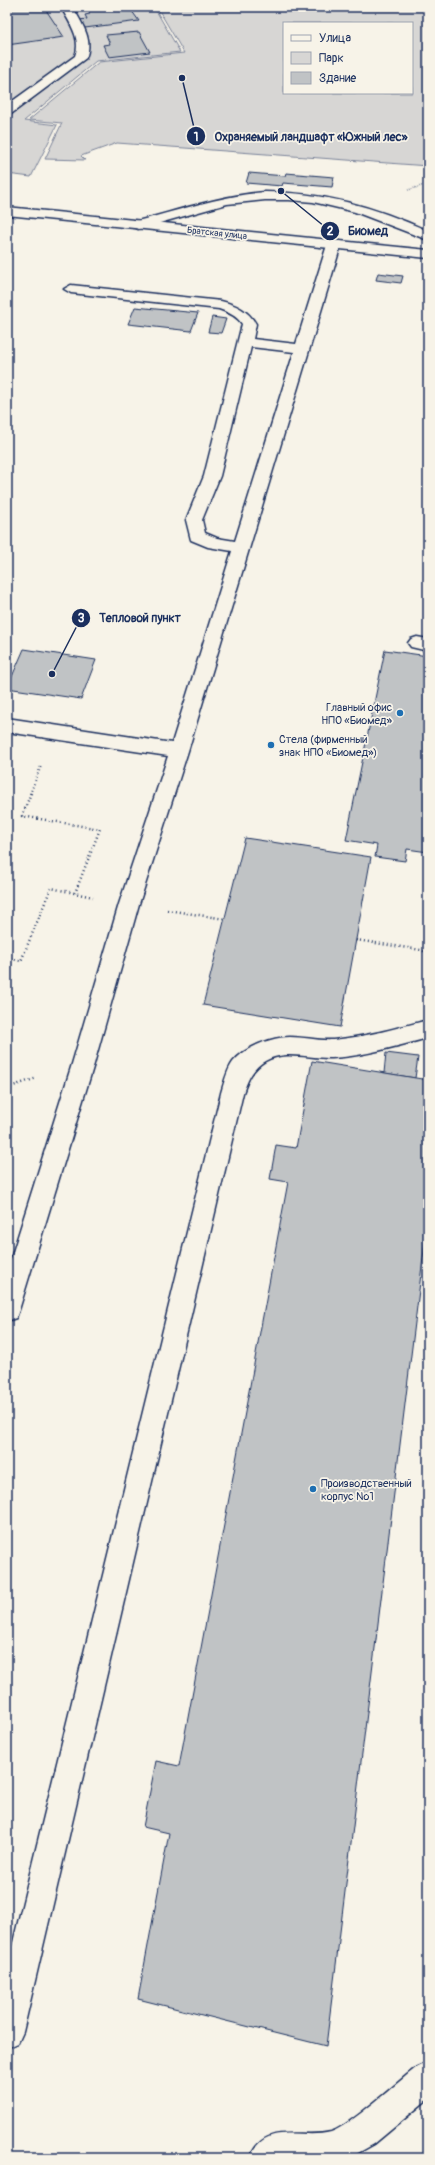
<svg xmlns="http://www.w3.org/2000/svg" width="435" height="2165" viewBox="0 0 435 2165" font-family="Pangolin,sans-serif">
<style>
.green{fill:#d7d6d4;stroke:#798299;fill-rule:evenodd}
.building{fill:#c0c3c5;stroke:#1b2f5e}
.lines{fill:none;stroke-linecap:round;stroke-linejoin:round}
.minor-casing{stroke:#1b2f5e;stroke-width:3}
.major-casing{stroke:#1b2f5e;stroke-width:3}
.path-far2{stroke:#1b2f5e;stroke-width:1.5;stroke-dasharray:0.5 1.5;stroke-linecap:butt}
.path-far1{stroke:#1b2f5e;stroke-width:2;stroke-dasharray:1 2.5;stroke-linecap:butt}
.path{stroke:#1b2f5e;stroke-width:2.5;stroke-dasharray:1 3;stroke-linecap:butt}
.minor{fill:#f7f3e8;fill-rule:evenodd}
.major{fill:#f7f3e8;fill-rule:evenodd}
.poi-dot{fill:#1f6fb2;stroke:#f7f3e8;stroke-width:1.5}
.labels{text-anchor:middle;stroke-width:3.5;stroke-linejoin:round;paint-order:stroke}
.far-street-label{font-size:9px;fill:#1b2f5e;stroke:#f7f3e8}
.poi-label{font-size:11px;fill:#1b2f5e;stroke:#f7f3e8;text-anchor:start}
.leader{fill:none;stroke:#1b2f5e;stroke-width:1.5}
.callout-dot{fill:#1b2f5e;stroke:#f7f3e8;stroke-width:1.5}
.mark-label{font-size:12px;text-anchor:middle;font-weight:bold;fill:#fff}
.callout-label{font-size:12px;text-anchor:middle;font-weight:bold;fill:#1b2f5e;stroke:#f7f3e8;stroke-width:3.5;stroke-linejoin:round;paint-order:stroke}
</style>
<rect width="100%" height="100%" fill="#f7f3e8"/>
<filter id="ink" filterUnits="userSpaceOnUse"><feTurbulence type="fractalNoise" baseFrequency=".025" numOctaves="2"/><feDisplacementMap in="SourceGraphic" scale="8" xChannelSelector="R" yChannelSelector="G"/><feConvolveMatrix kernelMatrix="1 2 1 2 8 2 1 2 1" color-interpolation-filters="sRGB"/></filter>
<g filter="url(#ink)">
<g class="green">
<path d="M7 7H154L180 52 96 61 24 121 57 125 31 177 7 174Z"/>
<path d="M157 7H428V166L117 143 81 156 85 160 45 159 62 123 29 120 99 62 184 53ZM284 23H412V93H284Z"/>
</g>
<g class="building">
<path d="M7 7H44L64 37 7 45Z"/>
<path d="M86 7H129L139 21 85 28 79 20 87 19 85 15 90 14Z"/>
<path d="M139 32 150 52 109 57 103 45 110 44 106 35Z"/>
<path d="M249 173 285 176 286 173 334 177 332 187 283 183 282 186 246 183Z"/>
<path d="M378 273 403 276 401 283 376 280Z"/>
<path d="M135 307 198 313 191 331 128 324Z"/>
<path d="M212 317 226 319 221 333 208 332Z"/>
<path d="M24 649 96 660 81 699 7 688Z"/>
<path d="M385 650 428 656V852L407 849 405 861 375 857 377 845 346 840Z"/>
<path d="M245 838 371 857 340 1027 203 1005Z"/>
<path d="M386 1053 418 1057 415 1078 384 1073Z"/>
<path d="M312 1061 428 1080V1217L326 2046 138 1999 169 1833 143 1827 156 1761 179 1766 288 1182 270 1179 276 1145 296 1148Z"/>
</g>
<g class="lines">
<g class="minor-casing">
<g id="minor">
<path d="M61 7H73C81 23 94 39 86 58L11 114 7 115V105L75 56C82 39 69 22 61 7Z"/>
<path d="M265 192C323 192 375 207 428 231V240L355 212 313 202 289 200H265L227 204 138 229 131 225 133 222C177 211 219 196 265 192Z"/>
<path d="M334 241 341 245 188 751 139 904 94 1064 19 1310 16 1318 7 1321V1271L72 1064 119 904 168 756 7 732V718L172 743 232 551 208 547 191 540 186 520 204 476 242 324C237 316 228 312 219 309L71 293 64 289 71 285 221 301C236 305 248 310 256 324L253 339 296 344 327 245ZM251 347 294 352 235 541 217 538 205 533 202 520 220 476Z"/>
<path d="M417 637 428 639V651L411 647 408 643 411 639Z"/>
<path d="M428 1020V1038C397 1046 364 1056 332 1058 310 1059 286 1049 265 1061 252 1069 248 1079 243 1093L23 2032 18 2043 7 2048V1967L221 1093C224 1083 227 1070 233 1062 245 1047 272 1037 290 1037 304 1037 319 1041 333 1040 365 1037 397 1028 428 1020Z"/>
<path d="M428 2062V2099L374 2144 349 2158H250C265 2120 301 2140 331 2132 350 2126 399 2081 417 2067Z"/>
</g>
</g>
<g class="major-casing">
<path id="major" d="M7 207 428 250V258L7 215Z"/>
</g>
<path class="path-far2" d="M408 190 428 184"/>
<path class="path-far1" d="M30 794 41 766"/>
<g class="path">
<path d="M31 793 22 816 100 829 75 893"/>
<path d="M167 910 225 919"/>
<path d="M356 940 421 950 428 953"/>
<path d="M7 958 21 961 51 888 93 897"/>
<path d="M7 1088 37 1078"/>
</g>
<use href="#minor" class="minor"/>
<use href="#major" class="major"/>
</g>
</g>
<g class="poi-dot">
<circle cx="400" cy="713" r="4"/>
<circle cx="271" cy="745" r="4"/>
<circle cx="313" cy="1489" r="4"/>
</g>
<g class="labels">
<g class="far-street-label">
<text transform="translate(217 233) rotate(6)" y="3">Братская улица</text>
</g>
<g class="poi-label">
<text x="392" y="711" text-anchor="end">Главный офис<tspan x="392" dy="13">НПО «Биомед»</tspan></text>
<text x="279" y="743">Стела (фирменный<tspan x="279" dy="13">знак НПО «Биомед»)</tspan></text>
<text x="321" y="1487">Производственный<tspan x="321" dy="13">корпус №1</tspan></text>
</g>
</g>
<path class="leader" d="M182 78L196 136M281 191L330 231M52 674L81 618"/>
<g class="callout-dot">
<circle cx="182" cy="78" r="4"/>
<circle cx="281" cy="191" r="4"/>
<circle cx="52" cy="674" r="4"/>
<circle cx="196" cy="136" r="10"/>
<circle cx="330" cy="231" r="10"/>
<circle cx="81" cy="618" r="10"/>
</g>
<g class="mark-label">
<text x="196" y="141">1</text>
<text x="330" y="235">2</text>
<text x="81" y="622">3</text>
</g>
<g class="callout-label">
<text x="311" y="141">Охраняемый ландшафт «Южный лес»</text>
<text x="368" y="235">Биомед</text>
<text x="140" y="622">Тепловой пункт</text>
</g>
<rect width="435" height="2165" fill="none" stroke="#f7f3e8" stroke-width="24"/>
<rect x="12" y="12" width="411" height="2141" fill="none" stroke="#1b2f5e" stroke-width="1.5" filter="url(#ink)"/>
<rect x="283" y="22" width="130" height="72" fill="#f7f3e8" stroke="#9fa5b1"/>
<rect x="291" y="35" width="20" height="6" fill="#f7f3e8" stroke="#9fa5b1"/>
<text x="319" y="42" font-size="12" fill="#1b2f5e">Улица</text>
<rect x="291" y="52" width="20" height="12" fill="#d7d6d4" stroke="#9fa5b1"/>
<text x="319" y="62" font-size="12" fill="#1b2f5e">Парк</text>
<rect x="291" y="72" width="20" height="12" fill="#c0c3c5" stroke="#9fa5b1"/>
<text x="319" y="82" font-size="12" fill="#1b2f5e">Здание</text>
</svg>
